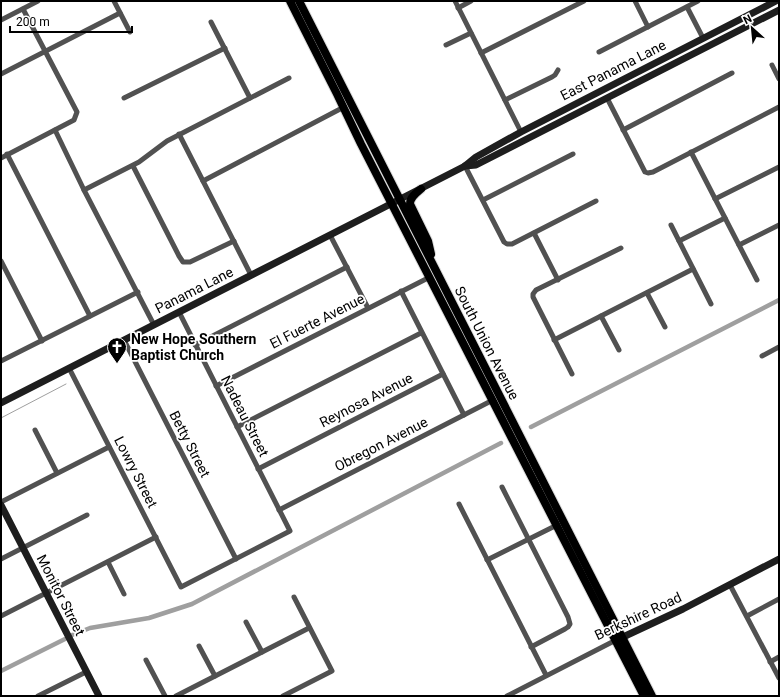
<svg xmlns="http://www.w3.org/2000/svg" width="780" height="697" viewBox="0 0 780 697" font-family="Roboto,sans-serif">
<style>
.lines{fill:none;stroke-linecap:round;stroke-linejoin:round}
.stream{stroke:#9f9f9f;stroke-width:1}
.canal{stroke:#9f9f9f;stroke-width:4.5}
.primary-casing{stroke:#dbdbdb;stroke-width:10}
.street{stroke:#515151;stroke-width:5}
.secondary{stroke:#1e1e1e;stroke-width:7}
.primary{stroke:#000;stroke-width:8}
.labels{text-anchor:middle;stroke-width:3.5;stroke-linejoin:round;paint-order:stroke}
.street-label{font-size:14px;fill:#000;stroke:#fff}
.poi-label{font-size:14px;font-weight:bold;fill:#000;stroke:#fff;text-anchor:start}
</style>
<rect width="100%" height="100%" fill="#fff"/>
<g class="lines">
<path class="stream" d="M1 418 66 384"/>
<g class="canal">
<path d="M531 427 779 300"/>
<path d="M72 635 90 628 149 618 192 604 501 443"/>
<path d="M1 671 65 639"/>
</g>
<g class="primary-casing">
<g id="primary">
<path d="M290 1 337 94 361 144 644 696"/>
<path d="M299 1 652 696"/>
<path d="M421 189C416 193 410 197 410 204L428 241 431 254"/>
</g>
</g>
<g class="street">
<path d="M114 1 130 32"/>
<path d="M455 1 521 132"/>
<path d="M635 1 648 27"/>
<path d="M687 7 703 38"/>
<path d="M458 8 471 1"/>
<path d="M1 20 38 1"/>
<path d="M211 22 250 98"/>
<path d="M446 45 471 33"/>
<path d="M599 52 698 1"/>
<path d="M481 53 584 1"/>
<path d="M772 65 779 79"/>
<path d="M1 74 120 13"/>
<path d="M124 98 225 48"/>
<path d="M607 98 645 172 648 173 653 172 779 107"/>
<path d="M505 100 552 77 555 75 558 70"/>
<path d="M55 130 84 190 154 325"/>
<path d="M623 130 732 73"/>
<path d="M179 134 251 275"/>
<path d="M691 152 757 280"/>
<path d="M7 154 90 316"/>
<path d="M1 158 74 120 77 112 23 9"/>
<path d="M133 166 179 256 183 262H190L234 241"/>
<path d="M465 166 504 242 507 244H512L596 201"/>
<path d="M203 181 344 107"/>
<path d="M84 190 139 162 167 141 289 78"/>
<path d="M715 199 779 167"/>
<path d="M483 200 573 154"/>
<path d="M671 225 711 304"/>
<path d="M534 233 558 280"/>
<path d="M330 235 368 308"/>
<path d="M679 241 725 218"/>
<path d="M739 245 779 225"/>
<path d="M1 261 42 341"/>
<path d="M401 291 464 415"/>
<path d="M647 293 665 327"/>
<path d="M601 316 619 350"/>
<path d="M124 340 236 559"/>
<path d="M554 340 693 269"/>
<path d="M195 345 347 267"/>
<path d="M762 356 779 347"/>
<path d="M1 361 138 292"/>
<path d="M69 368 181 587 290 531 179 312"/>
<path d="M572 374 533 297V294L536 290 621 248"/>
<path d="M216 386 430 277"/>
<path d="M237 427 421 333"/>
<path d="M35 430 57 473"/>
<path d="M258 469 443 374"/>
<path d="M502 487 568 617 570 624 568 627 565 629 531 647"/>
<path d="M1 502 109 447"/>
<path d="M459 504 546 675"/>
<path d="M279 510 493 400"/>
<path d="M1 559 87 515"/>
<path d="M487 560 557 525"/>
<path d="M108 562 124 594"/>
<path d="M730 585 779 678"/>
<path d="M1 616 156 537"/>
<path d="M747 616 779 599"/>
<path d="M246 622 262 652"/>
<path d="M199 646 215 676"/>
<path d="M146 660 165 696"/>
<path d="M770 662 779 657"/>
<path d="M38 696 86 672"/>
<path d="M176 696 309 628"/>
<path d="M283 696 332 671 294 597"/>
<path d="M507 696 618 639"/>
</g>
<g class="secondary">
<path d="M465 166 476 165 779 10"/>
<path d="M1 403 465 166 476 157 521 132 776 1"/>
<path d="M1 505 99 696"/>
<path d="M623 637 683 609 779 559"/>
</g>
<use href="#primary" class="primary"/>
</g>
<defs>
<g id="church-pin" transform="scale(1)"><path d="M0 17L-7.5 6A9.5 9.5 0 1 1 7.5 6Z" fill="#000" stroke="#fff"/><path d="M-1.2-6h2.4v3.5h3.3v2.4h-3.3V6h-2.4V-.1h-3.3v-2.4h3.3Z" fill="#fff"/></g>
</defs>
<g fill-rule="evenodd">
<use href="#church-pin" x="117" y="347"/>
</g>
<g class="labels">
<g class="street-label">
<text transform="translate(613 70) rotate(-27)" y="5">East Panama Lane</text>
<text transform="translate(194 290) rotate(-27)" y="5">Panama Lane</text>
<text transform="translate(317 321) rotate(-27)" y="5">El Fuerte Avenue</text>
<text transform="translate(487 343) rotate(63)" y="5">South Union Avenue</text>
<text transform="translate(366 400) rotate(-27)" y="5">Reynosa Avenue</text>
<text transform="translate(245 416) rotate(63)" y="5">Nadeau Street</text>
<text transform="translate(190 444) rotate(63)" y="5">Betty Street</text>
<text transform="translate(381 444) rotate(-27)" y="5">Obregon Avenue</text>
<text transform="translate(136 472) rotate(63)" y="5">Lowry Street</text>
<text transform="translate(61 595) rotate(63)" y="5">Monitor Street</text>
<text transform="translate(638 616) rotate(-25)" y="5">Berkshire Road</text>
</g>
<g class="poi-label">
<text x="131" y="344">New Hope Southern<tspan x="131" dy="16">Baptist Church</tspan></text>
</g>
</g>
<rect width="780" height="697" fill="none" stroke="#000000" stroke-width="4"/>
<g transform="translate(752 28) rotate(333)" stroke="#ffffff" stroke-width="3" paint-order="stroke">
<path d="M0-3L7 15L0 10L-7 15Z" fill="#000000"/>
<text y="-6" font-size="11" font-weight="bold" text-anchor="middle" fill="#000000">N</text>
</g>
<path d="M10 26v6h122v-6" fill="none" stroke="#000000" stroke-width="2"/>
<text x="16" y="26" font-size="12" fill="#000000" stroke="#ffffff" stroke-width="3" paint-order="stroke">200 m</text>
</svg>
